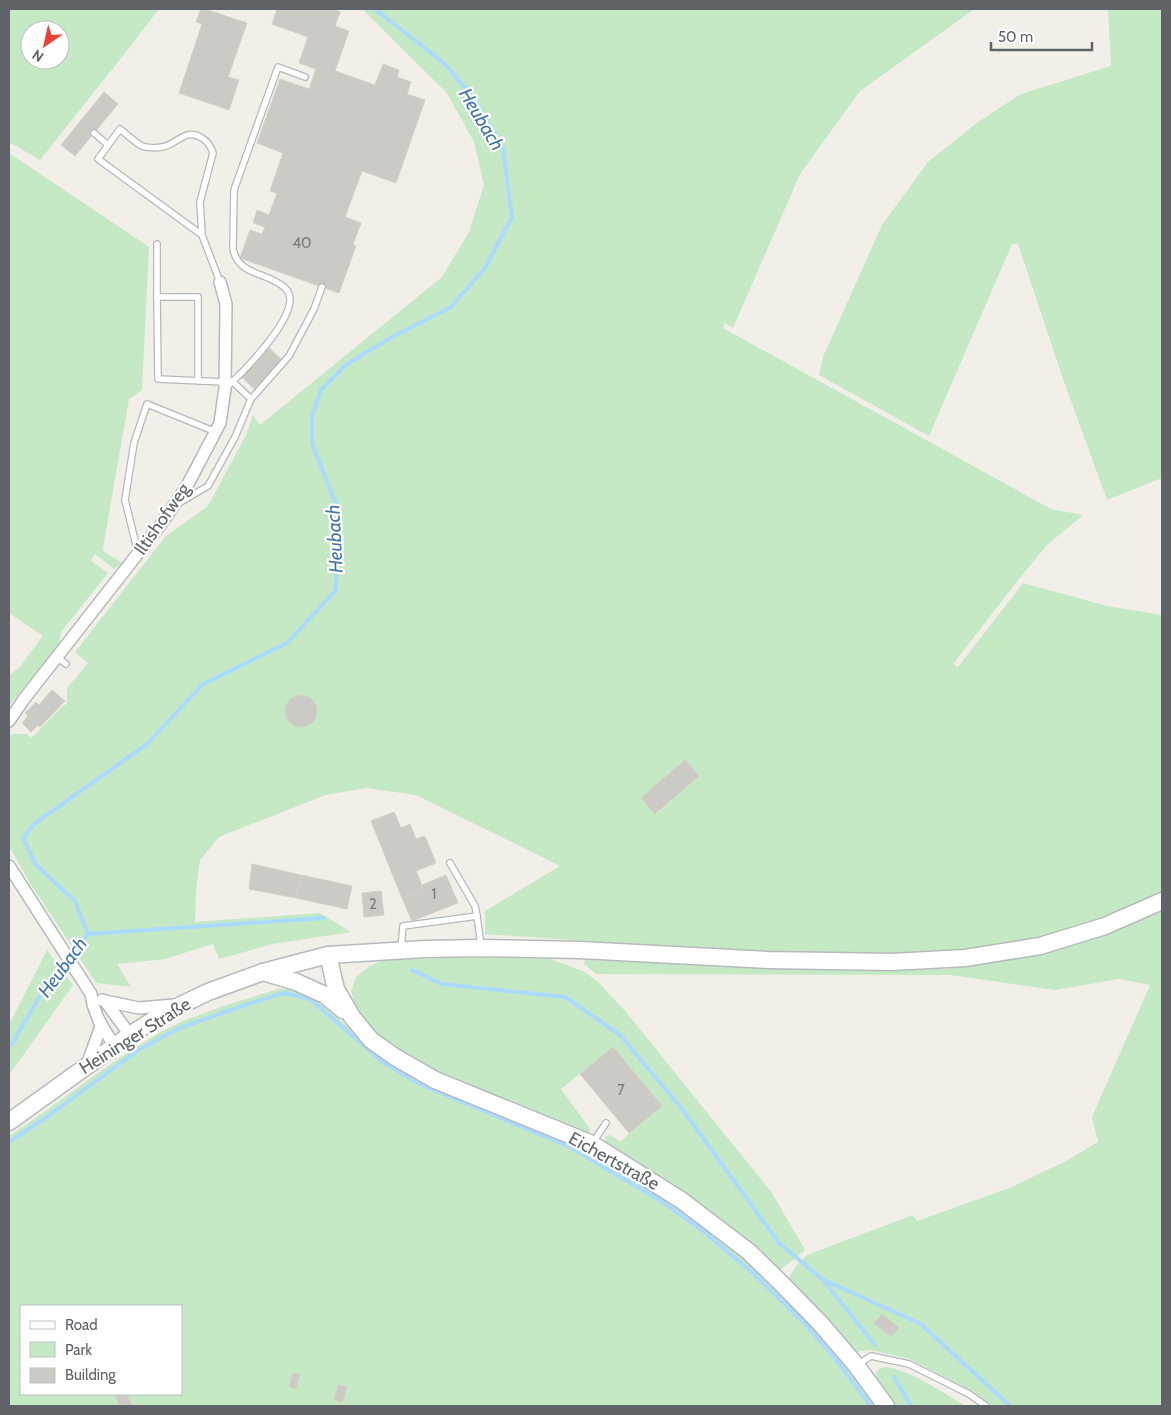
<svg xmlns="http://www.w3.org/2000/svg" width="1171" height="1415" viewBox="0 0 1171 1415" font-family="Cabin,sans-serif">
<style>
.green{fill:#c5e8c5;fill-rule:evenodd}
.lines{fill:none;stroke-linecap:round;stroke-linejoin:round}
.stream{stroke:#aadaff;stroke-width:4}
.building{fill:#cccac5;stroke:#d6d1c6}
.lane-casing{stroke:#b5b8bc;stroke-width:8}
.street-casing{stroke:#b5b8bc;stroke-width:14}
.secondary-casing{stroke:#b6babf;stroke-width:19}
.lane{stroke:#fff;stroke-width:5.5}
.street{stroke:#fff;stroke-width:11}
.secondary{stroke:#fff;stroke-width:16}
.labels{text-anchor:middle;stroke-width:4.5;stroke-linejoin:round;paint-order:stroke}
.number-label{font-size:15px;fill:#7a7d7f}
.street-label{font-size:18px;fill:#5f6368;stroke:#fff}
.water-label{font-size:19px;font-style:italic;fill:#4174aa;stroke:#fff}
</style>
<rect width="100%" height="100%" fill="#f1efe8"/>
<g class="green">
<path d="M9 9H159L125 53 40 160 9 142ZM30 30H60V60H30Z"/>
<path d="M362 9H976L973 10 860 91 800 174 733 328 725 323 723 328 1051 509 1083 515 1047 545 1018 580 954 663 951 662 958 667 1023 583 1107 606 1162 615V892L1114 914 1066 930 1012 944 932 954H840L674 947 485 934V911L560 866 416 795 366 788 325 795 219 837 200 860 196 890 195 922 320 913 351 932 273 944 219 959 213 944 165 959 117 964 131 987 96 983 28 880 9 846V739L12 734H27L31 738 65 704 67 706V688L88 663 75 652 166 536 208 506 246 435 253 415 260 425 442 277 469 232 484 185 474 142 447 93ZM685 760 699 776 656 814 642 798Z"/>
<path d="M1108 9H1162V478L1107 500 1062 376 1018 244H1012L929 436 819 375 823 357 882 225 928 162 978 122 1021 94 1111 66Z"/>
<path d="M9 153 149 247 142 390 129 399 103 548 104 552 123 563 114 569 95 554 91 561 108 573 61 632 59 644 9 706V675L19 668 43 636 9 613Z"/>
<path d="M1162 908V1406H992L973 1392 910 1359 871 1350 855 1352 788 1279 797 1265 807 1255 913 1215 917 1221 1012 1187 1066 1161 1098 1142 1092 1117 1150 985 1119 979 1055 990 951 975 596 974 584 964 585 960 817 969 895 971 956 968 1059 949 1122 927Z"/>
<path d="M47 950 73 985 9 1075V1025Z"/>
<path d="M487 957 550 959 583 971 598 982 626 1012 772 1193 805 1250 780 1270 763 1254 604 1143 606 1136 610 1135 621 1142 629 1133 661 1106 613 1047 561 1089 590 1129 589 1133 583 1135 438 1073 384 1042 366 1024 356 1008 351 991 356 977 370 966 384 960Z"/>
<path d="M278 989H293L317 999 359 1037 613 1166C643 1185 674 1204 702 1225 769 1276 829 1338 876 1406H9V1136C47 1111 83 1083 121 1057 139 1045 157 1033 177 1024 209 1009 244 1000 278 989ZM21 1306H181V1394H21Z"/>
<path d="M886 1367C914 1371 942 1393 966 1406H894C887 1396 874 1385 876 1372L880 1368Z"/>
</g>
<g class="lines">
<g class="stream">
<path d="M88 934 324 918"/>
<path d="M412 970 441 984 565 997 620 1035 682 1109 779 1243 822 1279 921 1324 1010 1406"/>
<path d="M9 1046 13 1042 47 984 88 934 75 901 36 865 23 838 34 824 147 744 203 684 287 643 336 590 337 507 312 443V416L321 390 347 364 392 337 451 307 485 268 512 217 503 149 475 100 445 64 375 9"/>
<path d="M9 1142 44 1119 140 1049 180 1028 248 1004 284 993 310 999 384 1063 422 1085 570 1147 661 1201 698 1227 753 1273 805 1324 834 1357 871 1406"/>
<path d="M824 1281 875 1345"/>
<path d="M894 1377 911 1406"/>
</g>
</g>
<g class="building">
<path d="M201 9H205L247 23 228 77 239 80 229 110 179 93 202 24 196 22Z"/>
<path d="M277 9H331L340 12 335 26 349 31 335 71 375 85 383 64 399 70 397 77 411 82 407 94 425 100 396 183 362 171 345 217 361 223 353 244 356 246 339 293 240 258 250 230 262 234 265 227 253 223 257 210 269 215 277 193 270 191 283 153 257 143 280 79 309 89 316 69 299 63 308 37 272 24Z"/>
<path d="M104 92 118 104 75 156 61 145Z"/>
<path d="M268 347 283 361 280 370 259 393 237 373 258 350Z"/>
<path d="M52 690 65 701 40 727 25 713 36 702 39 705Z"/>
<circle cx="301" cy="711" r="16"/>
<path d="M28 716 38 725 31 732 22 723Z"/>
<path d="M685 760 699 776 655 814 641 798Z"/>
<path d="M394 812 401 828 410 824 416 839 425 836 436 863 416 871 424 890 402 898 371 821Z"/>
<path d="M252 864 301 875 296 898 249 889Z"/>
<path d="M301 875 352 886 347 909 296 898Z"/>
<path d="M446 875 458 903 412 921 402 898 424 890 422 885Z"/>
<path d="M381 891 384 915 364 917 362 893Z"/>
<path d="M613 1047 662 1106 629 1133 580 1074Z"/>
<path d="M882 1314 899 1328 891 1337 874 1323Z"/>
<path d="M293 1373 300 1374 296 1389 289 1387Z"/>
<path d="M338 1385 347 1387 342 1403 334 1400Z"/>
<path d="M114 1394H126L133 1406H120Z"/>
</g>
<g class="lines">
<g class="lane-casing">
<g id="lane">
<path d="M94 133 108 145"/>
<path d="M202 235 98 159 120 129C126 134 136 143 142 146 147 148 157 148 162 147 177 145 185 127 202 138 207 141 211 147 213 153L200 202 202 235 220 282"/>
<path d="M157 297V244"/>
<path d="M198 381V297H157L158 379 225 382"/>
<path d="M227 387C242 373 308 308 285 288 267 271 239 277 233 249L234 190 278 67 305 77"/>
<path d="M251 399 289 356 314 309 322 287"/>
<path d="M179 503 208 486 235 437 251 399 232 381"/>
<path d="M138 553 125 500 134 443 147 404 216 432"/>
<path d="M57 657 66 664"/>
<path d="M450 863 475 906 477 916"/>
<path d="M401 949 403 926 477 916 481 946"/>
<path d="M593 1142 606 1123"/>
<path d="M857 1365 871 1356 909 1364 969 1394 986 1406"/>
</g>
</g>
<g class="street-casing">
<g id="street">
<path d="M9 721 24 699 161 524 187 486 220 423 225 388 226 304 220 282"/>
<path d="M9 866 91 994C94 1015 103 1029 115 1046"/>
<path d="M102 1000 105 1001 130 1035"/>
<path d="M105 1001 139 1008 174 1005"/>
<path d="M87 1065 101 1026"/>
</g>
</g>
<g class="secondary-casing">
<g id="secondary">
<path d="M328 955 336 989 352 1017 371 1040 395 1057 435 1080 592 1144 681 1200 748 1251 778 1280 820 1323 856 1365 886 1406"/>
<path d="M263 972 296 982 325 995 343 1010"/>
<path d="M9 1122 130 1035 161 1015 181 1005 208 992 263 972 328 955 425 949 481 948 580 950 768 960 892 962 965 958 1040 946 1105 926 1162 901"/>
</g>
</g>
<use href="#lane" class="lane"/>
<use href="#street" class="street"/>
<use href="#secondary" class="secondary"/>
</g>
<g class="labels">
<g class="number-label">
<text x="302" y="248">40</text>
<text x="434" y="899">1</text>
<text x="373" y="909">2</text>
<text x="621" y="1095">7</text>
</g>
<g class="street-label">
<text transform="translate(162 519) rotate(-55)" y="6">Iltishofweg</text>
<text transform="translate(135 1036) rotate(-32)" y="6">Heininger Straße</text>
<text transform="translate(614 1161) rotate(29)" y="6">Eichertstraße</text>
</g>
<g class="water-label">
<text transform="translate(482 119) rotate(59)" y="7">Heubach</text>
<text transform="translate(334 539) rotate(-93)" y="7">Heubach</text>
<text transform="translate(62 967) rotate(-54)" y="7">Heubach</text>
</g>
</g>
<rect width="1171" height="1415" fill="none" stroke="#5f6368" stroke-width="20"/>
<rect x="20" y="1305" width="162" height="90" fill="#ffffff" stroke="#bfc1c3"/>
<rect x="30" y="1321" width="25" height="8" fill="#ffffff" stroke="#bfc1c3"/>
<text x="65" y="1330" font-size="15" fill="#5f6368">Road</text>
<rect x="30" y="1342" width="25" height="15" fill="#c5e8c5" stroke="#bfc1c3"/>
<text x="65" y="1355" font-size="15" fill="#5f6368">Park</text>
<rect x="30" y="1368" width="25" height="15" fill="#cccac5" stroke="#bfc1c3"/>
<text x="65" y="1380" font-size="15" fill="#5f6368">Building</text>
<g transform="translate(45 45) rotate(214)"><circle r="24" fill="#ffffff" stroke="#bfc1c3"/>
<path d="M0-4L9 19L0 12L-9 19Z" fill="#ea4335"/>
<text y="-8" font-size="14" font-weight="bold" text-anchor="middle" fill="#5f6368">N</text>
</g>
<path d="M991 42v8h101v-8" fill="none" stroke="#5f6368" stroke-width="2.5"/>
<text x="998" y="42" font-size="15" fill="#5f6368" stroke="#ffffff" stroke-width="4" paint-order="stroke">50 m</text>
</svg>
